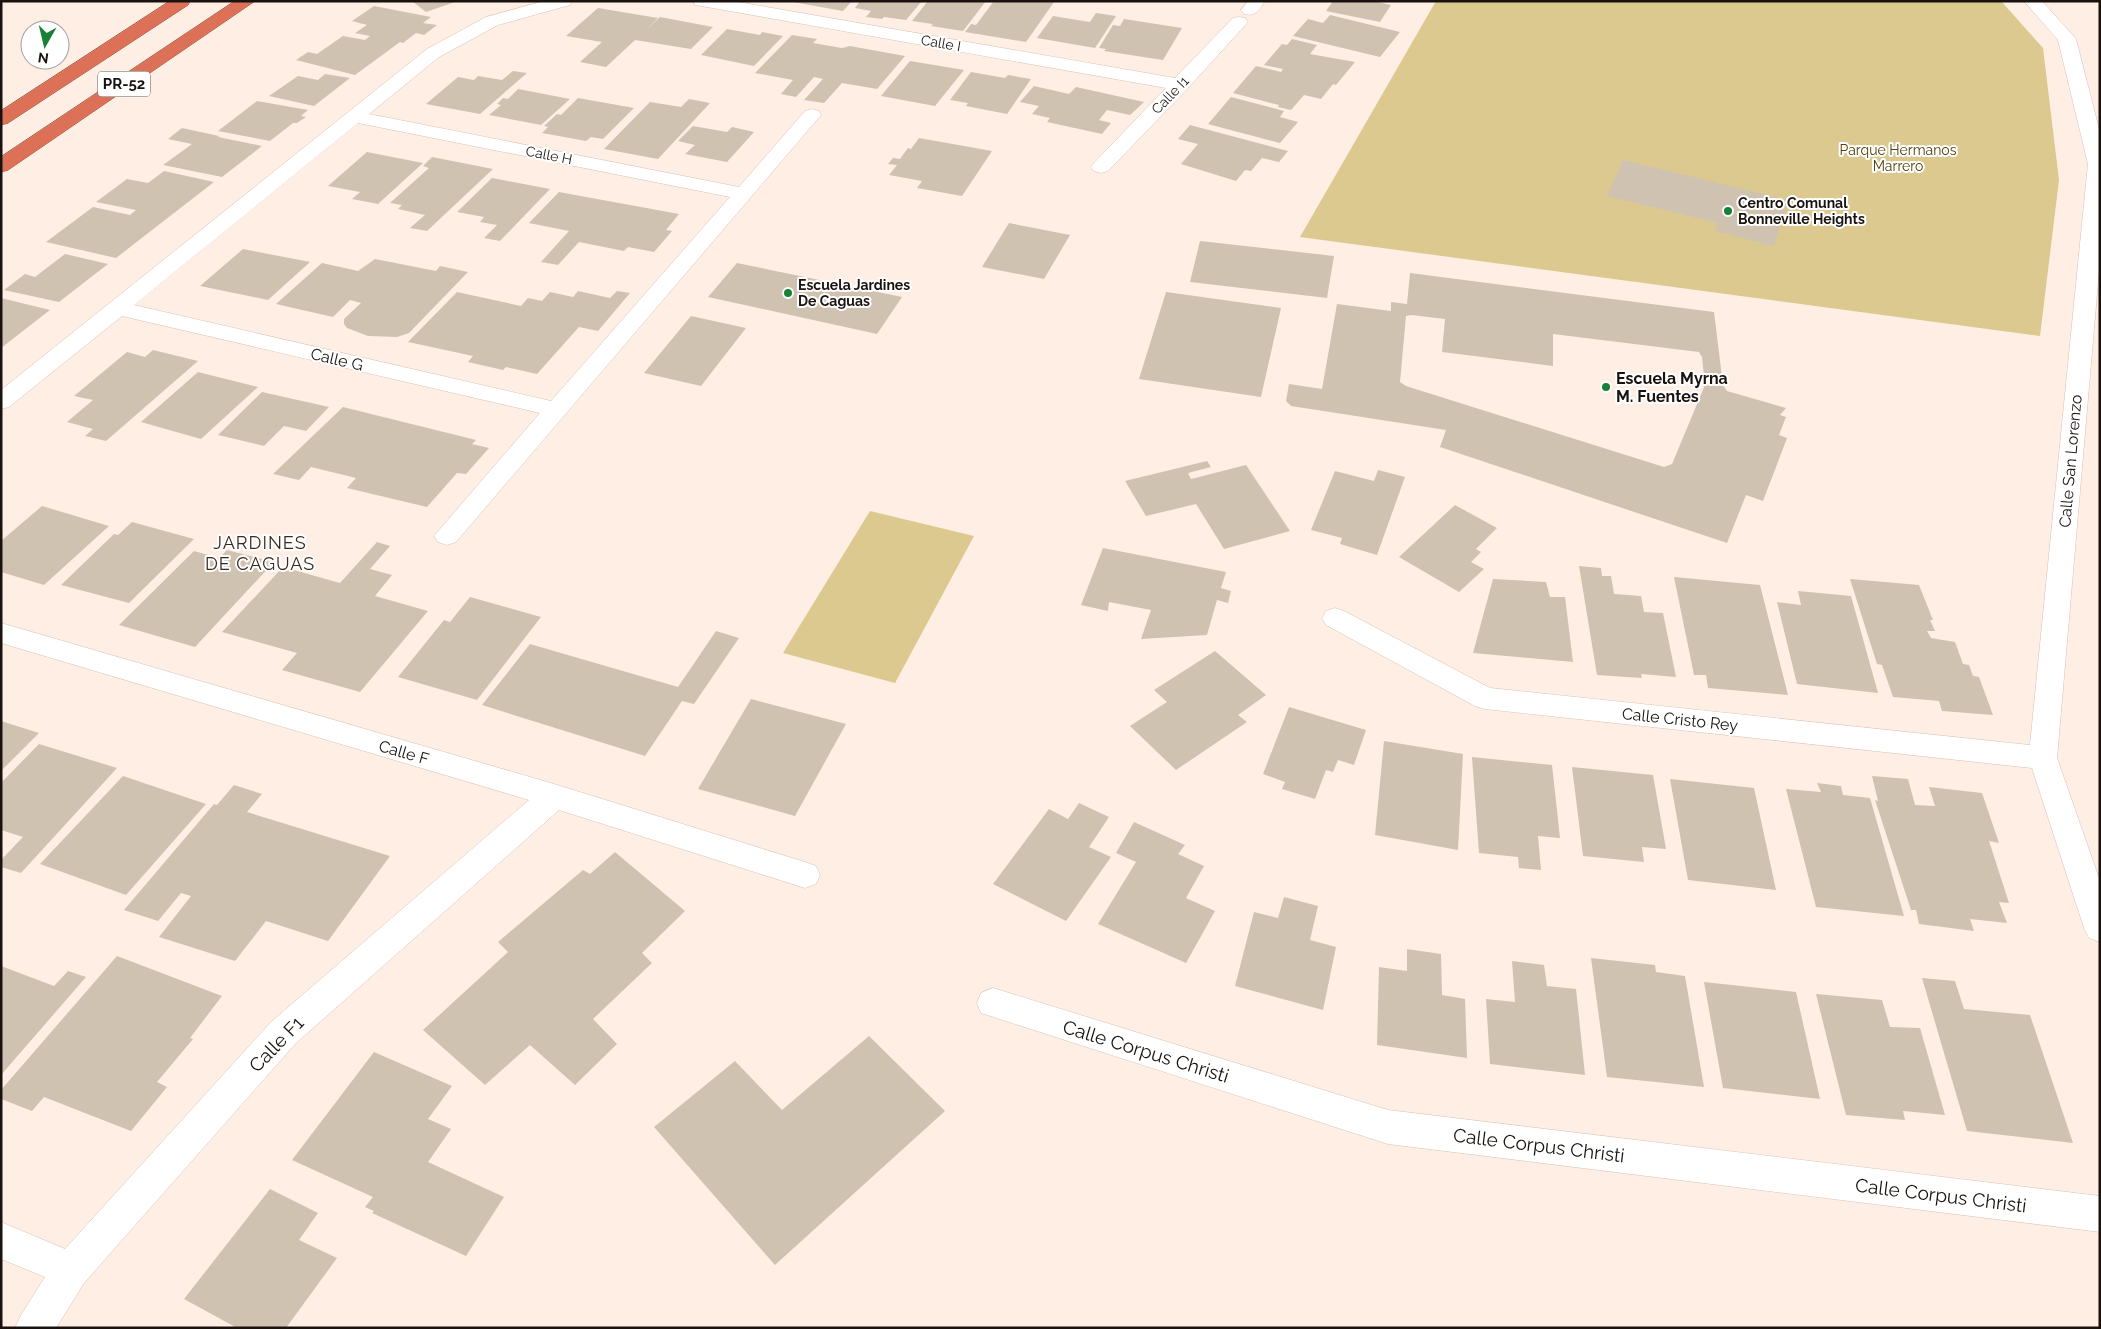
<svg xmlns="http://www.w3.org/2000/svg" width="2101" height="1329" viewBox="0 0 2101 1329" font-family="Raleway,sans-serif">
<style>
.green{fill:#dcc990}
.building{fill:#d0c2b1;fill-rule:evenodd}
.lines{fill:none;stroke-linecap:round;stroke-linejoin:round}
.minor-casing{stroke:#d6c2b5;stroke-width:1}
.highway-casing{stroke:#98503d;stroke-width:1}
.minor{fill:#fff;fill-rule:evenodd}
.highway{fill:#dd7157;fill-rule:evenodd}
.poi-dot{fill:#178237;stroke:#fff;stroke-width:2}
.labels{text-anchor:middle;stroke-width:4;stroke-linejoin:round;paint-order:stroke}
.far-street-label{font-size:14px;fill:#19120e;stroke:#fff}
.far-park-label{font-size:14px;fill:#514109;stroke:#fff}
.far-poi-label{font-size:14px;font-weight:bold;fill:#19120e;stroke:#fff;text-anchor:start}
.shield{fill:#fff;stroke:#5e5956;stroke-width:1}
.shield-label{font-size:15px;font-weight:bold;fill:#19120e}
.street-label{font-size:16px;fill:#19120e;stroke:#fff}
.poi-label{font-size:16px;font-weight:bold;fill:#19120e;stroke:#fff;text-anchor:start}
.neighbourhood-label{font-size:18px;letter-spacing:1px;fill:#38291f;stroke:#fff}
.near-street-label{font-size:19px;fill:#19120e;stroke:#fff}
</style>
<rect width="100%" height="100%" fill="#ffeee4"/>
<g class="green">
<path d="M1436 1H2001L2043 48 2059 180 2040 336 1300 237Z"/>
<path d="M870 511 974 536 895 683 783 653Z"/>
</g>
<g class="building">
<path d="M412 1H455V2L426 12Z"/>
<path d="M787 1H852L843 11Z"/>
<path d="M860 1H922L906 20 884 17 882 19 866 17 871 11 855 8Z"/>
<path d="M928 1H986L963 31 931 26 933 24 912 21Z"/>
<path d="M994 1H1047L1054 2 1026 42 965 32 971 24 976 25Z"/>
<path d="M1333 1H1373L1391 5 1380 22 1326 11Z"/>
<path d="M374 6 431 17 423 23 437 25 424 35 416 33 403 43 400 42 355 75 296 60 308 52 317 54 343 36 365 40 370 36 355 33 367 25 352 21Z"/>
<path d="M598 8 658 18 645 31 660 17 713 27 691 49 635 40 606 67 580 62 602 42 566 36Z"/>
<path d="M1096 13 1116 16 1095 48 1037 38 1053 16 1090 22Z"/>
<path d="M1330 15 1400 32 1380 57 1293 36 1308 19 1323 23Z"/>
<path d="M1124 19 1182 28 1163 60 1104 51 1106 49 1099 48 1113 25 1120 26Z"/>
<path d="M727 29 760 35 762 32 783 36 754 66 701 55Z"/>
<path d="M792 35 817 39 813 43 842 48 850 46 905 56 877 89 842 83 824 103 804 100 823 79 814 77 796 97 781 94 793 80 755 73Z"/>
<path d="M1292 39 1317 45 1310 54 1355 62 1336 85 1333 84 1321 99 1304 95 1291 110 1278 107 1279 105 1233 93 1256 66 1281 72 1283 69 1264 65 1282 44 1287 45Z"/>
<path d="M910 61 964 70 935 106 881 96Z"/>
<path d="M513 71 527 73 480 114 426 104 458 77 474 80 478 76 502 80Z"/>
<path d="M971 72 1005 78 1008 75 1031 79 1007 114 966 106 968 103 950 100Z"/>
<path d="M325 74 350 78 314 106 269 96 298 76 318 80Z"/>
<path d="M1034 86 1069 94 1076 87 1144 102 1130 115 1107 110 1099 120 1111 123 1102 134 1047 122 1050 118 1032 114 1039 106 1020 102Z"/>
<path d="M518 89 570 99 541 125 489 115 501 105 497 104 503 98 508 99Z"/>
<path d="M1231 97 1284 111 1280 117 1298 122 1280 143 1208 124Z"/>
<path d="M578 98 634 108 603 139 591 137 586 141 542 133 548 127 544 126 557 114 561 115Z"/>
<path d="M689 99 710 103 658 159 604 149 650 102 681 107Z"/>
<path d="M257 101 308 110 301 116 306 117 297 123H293L270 141 218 131Z"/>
<path d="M1190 125 1288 151 1279 162 1262 158 1251 171 1245 170 1236 181 1181 164 1198 144 1178 139Z"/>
<path d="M693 126 727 132 732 127 754 132 727 162 685 154 695 145 678 141Z"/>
<path d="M182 128 219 136 218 137 262 146 222 177 163 165 192 144 168 139Z"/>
<path d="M919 138 992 151 962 196 917 188 922 181 889 175 897 165 888 164 893 158 900 159 908 148 911 149Z"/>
<path d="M367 152 423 163 378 204 352 199 360 192 328 186Z"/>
<path d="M432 157 493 169 427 231 410 228 425 215 398 209 402 205 390 203 429 168 423 166Z"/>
<path d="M1623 160 1788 200 1774 246 1715 231 1718 223 1607 196Z"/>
<path d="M164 171 214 182 116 258 46 242 93 207 130 215 136 210 96 202 127 179 148 183Z"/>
<path d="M492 178 550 189 500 241 484 238 497 225 480 222 484 217 457 212Z"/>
<path d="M559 192 679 214 666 230 672 231 654 252 628 247 624 251 579 242 558 265 541 262 569 231 529 223Z"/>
<path d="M1009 223 1070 235 1044 279 982 267Z"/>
<path d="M1200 241 1334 256 1327 298 1190 282Z"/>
<path d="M243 249 310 262 268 300 200 286Z"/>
<path d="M65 254 108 264 59 302 4 290 25 274 35 277Z"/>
<path d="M375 259 436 271 440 266 468 272 409 333 397 337 368 336 347 328 344 324V319L361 303 350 300 333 317 276 304 322 263 358 271Z"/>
<path d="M737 263 902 297 877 334 708 297Z"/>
<path d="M1410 273 1714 312 1723 385 1727 391 1786 408 1780 415 1786 417 1779 435 1787 438 1763 501 1746 495 1727 543 1440 447 1446 430 1291 406 1286 401 1289 384 1322 389 1337 304 1391 311V302L1407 304ZM1411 315 1445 319 1442 352 1553 366V334L1699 352 1702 357 1705 385 1672 464 1664 467 1406 386 1400 382 1406 316Z"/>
<path d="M578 291 610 298 617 291 630 293 598 331 579 327 537 374 506 367 503 370 468 362 473 356 408 342 457 292 521 306 528 298 542 301 550 292 573 297Z"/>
<path d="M1166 292 1281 308 1261 397 1139 379Z"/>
<path d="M1 298 50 310 1 348Z"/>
<path d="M691 316 746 328 701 386 644 373Z"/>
<path d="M153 350 198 361 106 441 85 436 93 429 67 422 93 400 74 396 127 352 145 357Z"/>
<path d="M198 372 258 387 201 439 141 422Z"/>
<path d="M262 392 329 407 306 431 284 426 264 446 218 435Z"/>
<path d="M343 407 476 440 472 444 489 448 466 474 457 473 427 507 347 488 356 478 311 467 299 480 273 474Z"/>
<path d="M1207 461 1211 467 1188 473 1191 479 1246 465 1290 531 1224 549 1196 504 1146 516 1125 481Z"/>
<path d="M1378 470 1405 477 1377 555 1340 544 1342 538 1311 530 1335 471 1374 481Z"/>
<path d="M1455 505 1497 528 1476 549 1481 552 1471 562 1484 569 1459 592 1399 557Z"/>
<path d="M42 506 109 526 44 585 1 572V541Z"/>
<path d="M132 522 194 539 129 603 61 585 114 534 118 535Z"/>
<path d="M377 542 390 546 370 569 392 575 375 596 428 611 360 692 282 670 297 653 222 632 283 567 340 583Z"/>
<path d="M1103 548 1226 572 1221 588 1231 591 1228 603 1217 600 1207 635 1141 639 1151 610 1109 602 1108 611 1081 605Z"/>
<path d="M227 550 274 562 195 647 119 625 194 551 219 558Z"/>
<path d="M1579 566 1601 568 1602 576H1611L1614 594 1641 596 1644 612 1663 613 1676 677 1641 674 1642 678 1597 675Z"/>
<path d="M1674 577 1760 585 1788 695 1708 688 1706 675H1694Z"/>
<path d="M1493 579 1546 582 1550 597H1565L1573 662 1473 653Z"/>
<path d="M1850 579 1919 585 1933 620H1930L1935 631H1927L1931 638 1955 642 1963 664 1969 665 1973 676 1979 677 1993 715 1942 711 1939 701 1893 697 1882 665 1877 664Z"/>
<path d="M1798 591 1851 596 1878 693 1797 684 1777 602 1801 605Z"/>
<path d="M470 597 541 617 477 700 398 677 444 620 450 622Z"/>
<path d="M716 631 739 638 694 704 682 701 645 756 482 705 530 644 678 687Z"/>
<path d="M1215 651 1266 695 1238 715 1247 722 1176 770 1130 726 1167 702 1154 690Z"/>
<path d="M751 699 846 724 795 816 698 789Z"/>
<path d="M1289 707 1366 730 1354 765 1338 760 1333 772 1326 770 1315 799 1282 789 1285 782 1263 774Z"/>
<path d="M1 721 39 733 1 771Z"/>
<path d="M1384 741 1463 754 1458 850 1375 835Z"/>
<path d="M39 744 117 768 21 873 1 867V860L23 837 1 830V783Z"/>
<path d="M1472 757 1552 765 1560 838 1538 836 1541 870 1519 868 1518 857 1479 853Z"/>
<path d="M1572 767 1653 775 1666 849 1642 847 1644 862 1583 856Z"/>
<path d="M123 776 206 804 126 895 40 864Z"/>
<path d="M1872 776 1908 779 1915 805 1935 806 1929 787 1982 793 1999 843 1989 841 2009 903 1999 902 2007 923 1970 919 1974 931 1919 924 1916 910H1911L1875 800 1878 801Z"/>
<path d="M1670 779 1754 788 1776 890 1688 880Z"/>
<path d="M1817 783 1841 786 1843 795 1870 798 1904 916 1816 907 1786 789 1821 792Z"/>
<path d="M234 785 262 794 247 812 390 856 328 941 266 921 235 961 159 937 191 896 181 893 158 921 124 910 214 804 217 805Z"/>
<path d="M1079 803 1109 817 1089 847 1111 857 1066 921 993 884 1049 809 1068 819Z"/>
<path d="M1134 822 1185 845 1178 854 1204 866 1186 898 1215 911 1186 963 1098 924 1136 862 1116 853Z"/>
<path d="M615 852 685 911 642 953 652 963 593 1019 617 1044 575 1085 530 1045 485 1085 423 1030 508 952 498 942 583 870 590 874Z"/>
<path d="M1284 897 1318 906 1310 940 1336 947 1323 1010 1235 986 1254 912 1278 918Z"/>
<path d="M1407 949 1441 954 1442 995 1465 999 1467 1058 1377 1045 1379 967 1407 971Z"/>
<path d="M117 956 222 996 190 1038 193 1039 157 1082 167 1087 131 1131 44 1097 32 1111 1 1099V1090Z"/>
<path d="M1591 958 1655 965 1656 972 1685 976 1704 1087 1607 1077Z"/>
<path d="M1512 961 1544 965 1547 986 1576 989 1585 1075 1490 1064 1486 999 1515 1002Z"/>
<path d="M1 966 54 986 68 971 86 977 1 1075Z"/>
<path d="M1922 978 1955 981 1964 1009 2030 1015 2073 1143 1967 1131Z"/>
<path d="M1704 982 1796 992 1820 1099 1723 1088Z"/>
<path d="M1816 994 1882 1000 1890 1027 1920 1028 1945 1115 1903 1111 1905 1120 1846 1115Z"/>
<path d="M869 1036 945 1111 775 1265 654 1127 735 1061 782 1110Z"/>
<path d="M374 1052 452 1086 428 1119 451 1129 428 1162 504 1197 466 1256 372 1213 374 1211 365 1207 373 1197 292 1160Z"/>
<path d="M270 1189 318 1213 299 1240 337 1258 286 1328H237L184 1299Z"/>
</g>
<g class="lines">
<g class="minor-casing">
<g id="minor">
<path d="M544 1H572L570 5 498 25 439 57 369 114 739 187 805 111 812 109 819 111 821 115 456 542 447 545 438 542 434 536 540 413 122 316 9 407 1 409V390L427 49 486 17ZM358 123 730 197 551 401 134 305Z"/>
<path d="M693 1H732L1175 78 1233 18 1239 17 1245 18 1248 22 1187 89 1108 171 1101 173 1094 171 1091 167 1094 163 1166 88 701 6 695 5Z"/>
<path d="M1248 1H1265C1259 10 1256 17 1244 14L1241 10Z"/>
<path d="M2024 1H2042L2076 39 2100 133V259L2057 758 2100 881V942L2089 938 2084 928 2032 768 1485 709 1475 706 1326 625 1322 618 1326 611 1335 608 1344 611 1490 688 2030 745 2088 164 2058 40Z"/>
<path d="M1 623 554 784 805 862 816 866 820 875 816 884 805 888 559 810 295 1044 84 1283 56 1328H15L21 1315 45 1277 1 1259V1222L65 1249 271 1022 529 800 1 643Z"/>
<path d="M993 988 1388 1110 2100 1196V1232L1388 1144 981 1013 977 1003 981 993Z"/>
</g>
</g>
<g class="highway-casing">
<g id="highway">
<path d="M170 1H190L188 5 8 123 1 125V111Z"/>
<path d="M235 1H255L8 170 1 172V157Z"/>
</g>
</g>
<use href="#minor" class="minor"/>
<use href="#highway" class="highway"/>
</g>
<g class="poi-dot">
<circle cx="1728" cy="211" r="5"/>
<circle cx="788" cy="293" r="5"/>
<circle cx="1606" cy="387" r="5"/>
</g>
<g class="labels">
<g class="far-street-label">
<text transform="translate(941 43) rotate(10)" y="5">Calle I</text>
<text transform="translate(1170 95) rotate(-46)" y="5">Calle I1</text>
<text transform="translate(549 155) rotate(11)" y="5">Calle H</text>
</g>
<g class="far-park-label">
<text x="1898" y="155">Parque Hermanos<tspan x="1898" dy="16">Marrero</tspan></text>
</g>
<g class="far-poi-label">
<text x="1738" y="208">Centro Comunal<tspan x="1738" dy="16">Bonneville Heights</tspan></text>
<text x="798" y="290">Escuela Jardines<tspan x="798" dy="16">De Caguas</tspan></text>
</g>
<rect class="shield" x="98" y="71.5" width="52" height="25" rx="4"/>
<g class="shield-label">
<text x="124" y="89">PR-52</text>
</g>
<g class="street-label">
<text transform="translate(337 359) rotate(13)" y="6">Calle G</text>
<text transform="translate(2070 461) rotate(-85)" y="6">Calle San Lorenzo</text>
<text transform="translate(1680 719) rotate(6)" y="6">Calle Cristo Rey</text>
<text transform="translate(404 752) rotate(16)" y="6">Calle F</text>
</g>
<g class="poi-label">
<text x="1616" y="384">Escuela Myrna<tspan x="1616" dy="18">M. Fuentes</tspan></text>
</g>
<g class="neighbourhood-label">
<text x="260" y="549">JARDINES<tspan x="260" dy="21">DE CAGUAS</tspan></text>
</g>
<g class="near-street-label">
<text transform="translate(276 1044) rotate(-46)" y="7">Calle F1</text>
<text transform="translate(1146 1051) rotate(17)" y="7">Calle Corpus Christi</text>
<text transform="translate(1539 1145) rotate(7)" y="7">Calle Corpus Christi</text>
<text transform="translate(1941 1195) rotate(7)" y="7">Calle Corpus Christi</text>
</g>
</g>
<rect width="2101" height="1329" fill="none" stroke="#19120e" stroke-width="5"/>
<g transform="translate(45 45) rotate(188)"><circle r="24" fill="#ffffff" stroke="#a3a09f"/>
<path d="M0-4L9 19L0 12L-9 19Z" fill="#178237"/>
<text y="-8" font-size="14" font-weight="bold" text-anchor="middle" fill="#19120e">N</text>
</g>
</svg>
